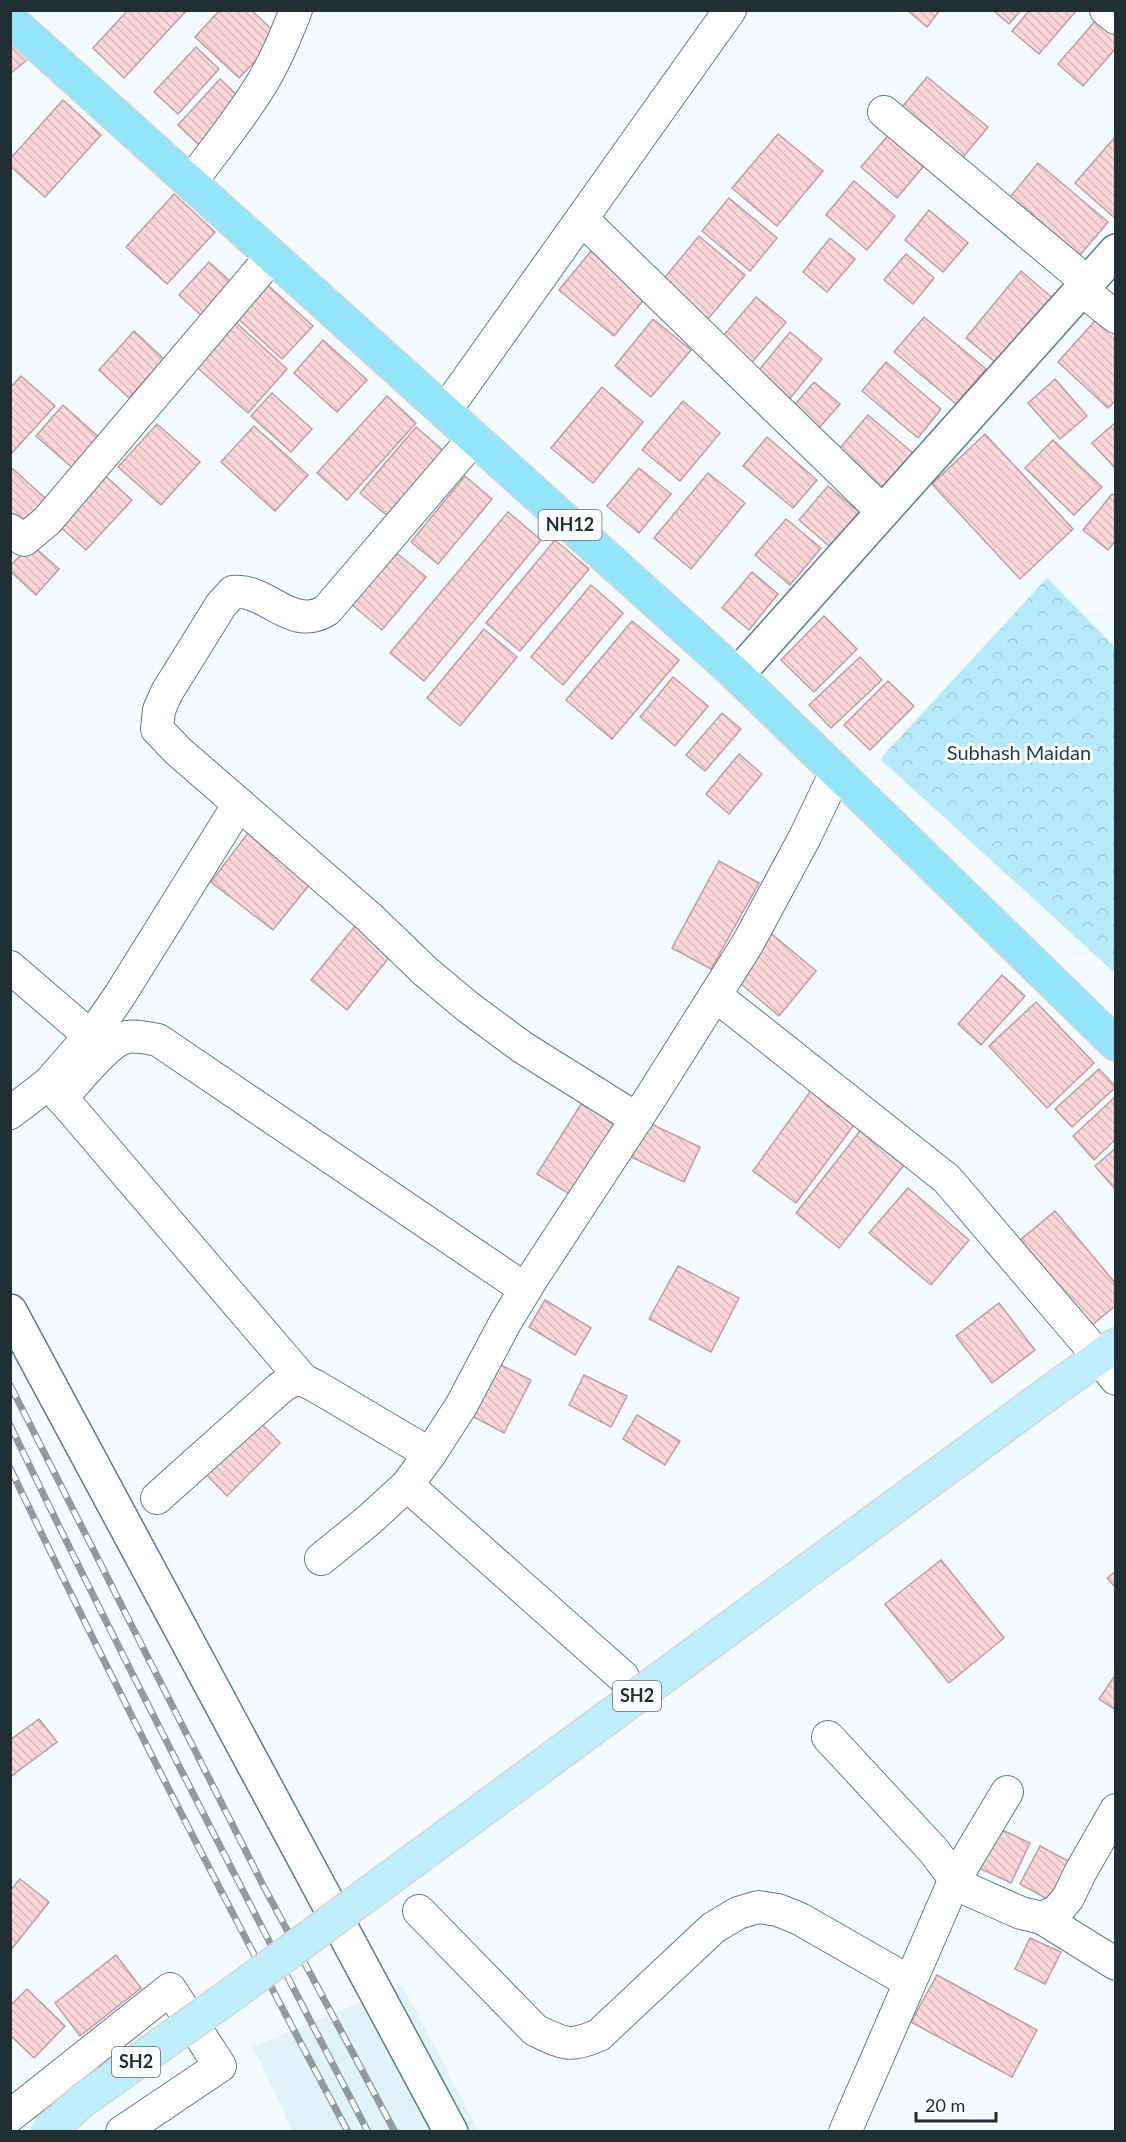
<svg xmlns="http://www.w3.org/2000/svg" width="1126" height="2142" viewBox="0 0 1126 2142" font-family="Lato,sans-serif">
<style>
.built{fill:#e1f3f8}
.park{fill:url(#park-crowns)}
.building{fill:url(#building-back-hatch);stroke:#c09da0;stroke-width:1.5}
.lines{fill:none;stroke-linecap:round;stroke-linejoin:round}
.street-casing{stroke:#5c7e88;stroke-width:34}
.secondary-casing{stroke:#5c7e88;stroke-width:36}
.primary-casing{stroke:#d3d5d6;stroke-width:36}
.highway-casing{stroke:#d3d5d6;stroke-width:36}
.street{stroke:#fff;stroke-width:32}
.secondary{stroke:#fff;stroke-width:33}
.primary{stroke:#bfeffc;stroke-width:33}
.highway{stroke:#94e4fa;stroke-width:33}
.rail-casing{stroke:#919b9f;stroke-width:7}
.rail{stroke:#fff;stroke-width:4.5;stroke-dasharray:14;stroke-linecap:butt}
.primary-bridge-casing{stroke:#d3d5d6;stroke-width:36;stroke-linecap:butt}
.primary-bridge{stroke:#bfeffc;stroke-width:33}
.labels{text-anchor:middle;stroke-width:6;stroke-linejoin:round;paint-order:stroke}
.shield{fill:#fff;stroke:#646d70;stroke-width:1.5}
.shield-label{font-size:18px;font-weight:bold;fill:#212f33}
.park-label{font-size:20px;fill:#1c414b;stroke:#fff}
</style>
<defs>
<pattern id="park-crowns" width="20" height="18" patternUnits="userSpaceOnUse" patternTransform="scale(1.5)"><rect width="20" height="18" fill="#b7ebfb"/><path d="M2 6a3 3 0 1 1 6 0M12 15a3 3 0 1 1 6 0" fill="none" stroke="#9dcad8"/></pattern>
<pattern id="building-back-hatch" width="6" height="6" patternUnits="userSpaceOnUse" patternTransform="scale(1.5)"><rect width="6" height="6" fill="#fcd7da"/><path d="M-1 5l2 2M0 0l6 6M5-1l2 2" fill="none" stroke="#d8b9bc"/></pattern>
</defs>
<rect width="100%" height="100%" fill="#f4fbfe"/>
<path class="built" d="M402 1985 479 2131H292L253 2047Z"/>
<path class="park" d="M1047 578 1115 647V973L880 759Z"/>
<g class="building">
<path d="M128 10H187L124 78 93 48Z"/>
<path d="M220 10H251L279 36 239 78 195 37Z"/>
<path d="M907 10H940L927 27Z"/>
<path d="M993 10H1021L1009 24Z"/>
<path d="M1030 10H1077L1039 54 1012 31Z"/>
<path d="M1096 20 1116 36V48L1083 86 1058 64Z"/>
<path d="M10 37 28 59 10 74Z"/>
<path d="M196 47 219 69 178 114 154 92Z"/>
<path d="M927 77 988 127 958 163 898 112Z"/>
<path d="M220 79 242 100 200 146 178 125Z"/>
<path d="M63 100 101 135 45 197 10 166V159Z"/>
<path d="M892 131 928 161 897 198 861 167Z"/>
<path d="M778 134 823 171 777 226 732 188Z"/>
<path d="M1116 136V219L1075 183Z"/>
<path d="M1038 163 1108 222 1075 261 1006 202Z"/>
<path d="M854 181 895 216 867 250 826 215Z"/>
<path d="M174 194 215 232 167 284 126 247Z"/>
<path d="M729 198 777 238 750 271 702 231Z"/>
<path d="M929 210 968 243 943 272 905 240Z"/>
<path d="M699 236 745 275 708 319 662 281Z"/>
<path d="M830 238 855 259 827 292 803 272Z"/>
<path d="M591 251 646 297 614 336 559 290Z"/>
<path d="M906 254 934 278 913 304 884 280Z"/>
<path d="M209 262 232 283 202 316 179 295Z"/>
<path d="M1021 271 1056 301 1001 367 966 338Z"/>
<path d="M261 279 313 326 282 359 231 312Z"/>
<path d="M756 297 786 322 749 366 719 341Z"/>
<path d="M1101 314 1116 327V400L1108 408 1058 362Z"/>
<path d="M230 317 287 369 248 413 190 361Z"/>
<path d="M924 317 986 369 956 404 894 352Z"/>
<path d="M653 319 691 350 651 397 615 366Z"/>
<path d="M134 331 164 359 129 398 99 370Z"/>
<path d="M790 332 822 359 783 407 751 380Z"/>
<path d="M323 340 367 380 337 412 294 373Z"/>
<path d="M886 362 941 409 918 438 862 391Z"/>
<path d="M21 376 55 406 10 455V388Z"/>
<path d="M1055 379 1087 416 1060 439 1028 403Z"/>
<path d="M814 382 840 404 812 436 786 415Z"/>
<path d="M602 387 643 422 593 483 551 448Z"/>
<path d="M272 393 312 429 291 452 251 416Z"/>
<path d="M387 396 416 423 347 500 317 473Z"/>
<path d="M683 401 720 433 680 481 642 450Z"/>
<path d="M63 405 104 442 77 472 36 436Z"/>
<path d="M868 415 913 453 880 492 835 454Z"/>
<path d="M1116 422V469L1092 443Z"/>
<path d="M157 424 200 462 161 505 118 467Z"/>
<path d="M254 426 308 475 275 511 221 462Z"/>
<path d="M416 427 445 452 390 518 360 493Z"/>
<path d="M985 434 1073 529 1020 579 932 484Z"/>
<path d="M767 437 817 480 793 508 743 466Z"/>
<path d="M1053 440 1102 487 1074 515 1025 468Z"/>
<path d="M639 468 671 494 639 533 607 506Z"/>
<path d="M13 469 46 499 22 526 10 515V472Z"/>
<path d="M101 472 132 500 86 550 55 522Z"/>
<path d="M708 473 745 503 691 569 654 538Z"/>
<path d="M465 476 492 499 438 564 411 542Z"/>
<path d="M828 486 859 512 830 547 799 520Z"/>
<path d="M1112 494 1116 496V540L1108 550 1083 530Z"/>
<path d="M508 512 541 540 424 681 390 653Z"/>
<path d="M786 519 821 548 790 585 755 555Z"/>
<path d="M555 540 589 569 520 651 486 623Z"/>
<path d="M31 544 59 569 36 595 10 571V566Z"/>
<path d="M393 550 426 577 382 630 350 603Z"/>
<path d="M752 572 778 594 749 630 722 608Z"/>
<path d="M591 585 623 613 563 685 531 657Z"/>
<path d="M824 616 857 649 814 692 781 660Z"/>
<path d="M632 621 679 660 612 739 566 700Z"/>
<path d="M484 629 517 657 460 726 427 698Z"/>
<path d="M860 657 882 680 831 728 809 705Z"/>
<path d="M673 677 708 706 675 746 640 717Z"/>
<path d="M888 681 914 706 870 750 844 725Z"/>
<path d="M722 713 741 729 705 771 686 755Z"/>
<path d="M739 754 762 774 729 814 706 794Z"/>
<path d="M250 830 313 880 273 930 211 882Z"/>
<path d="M719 861 759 883 711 969 672 948Z"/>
<path d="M355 926 391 955 347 1010 311 980Z"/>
<path d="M772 934 816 971 779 1016 735 979Z"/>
<path d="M1002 975 1025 996 981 1045 958 1024Z"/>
<path d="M1036 1002 1094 1063 1047 1108 989 1046Z"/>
<path d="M1099 1069 1116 1087 1072 1127 1055 1109Z"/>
<path d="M812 1089 857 1121 796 1203 753 1171Z"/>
<path d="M1116 1096V1139L1094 1160 1073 1136Z"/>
<path d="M583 1101 616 1121 571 1195 537 1174Z"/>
<path d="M645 1121 700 1147 684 1182 629 1156Z"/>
<path d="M864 1126 907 1161 839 1248 796 1213Z"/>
<path d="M1116 1148V1190L1095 1166Z"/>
<path d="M908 1188 969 1240 931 1285 869 1233Z"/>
<path d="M1055 1211 1116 1284V1305L1084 1332 1013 1246Z"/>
<path d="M678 1266 739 1298 711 1352 649 1319Z"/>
<path d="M545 1300 591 1328 575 1355 529 1327Z"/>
<path d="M999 1303 1035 1350 992 1383 956 1336Z"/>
<path d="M499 1364 531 1380 504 1433 472 1416Z"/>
<path d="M584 1375 627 1396 611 1427 569 1405Z"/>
<path d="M637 1415 680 1441 665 1465 623 1439Z"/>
<path d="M258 1420 280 1443 227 1496 204 1472Z"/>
<path d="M941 1560 1004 1638 949 1683 885 1604Z"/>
<path d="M1116 1571V1588L1107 1578Z"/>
<path d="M1116 1674V1710L1099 1699Z"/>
<path d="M39 1719 57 1742 10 1777V1740Z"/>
<path d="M994 1826 1030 1843 1011 1883 975 1866Z"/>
<path d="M1040 1846 1072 1863 1051 1901 1020 1884Z"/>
<path d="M20 1879 49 1902 10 1951V1891Z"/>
<path d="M1030 1938 1061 1952 1045 1984 1015 1969Z"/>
<path d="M116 1955 141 1988 80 2036 55 2003Z"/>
<path d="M937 1975 1037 2030 1012 2077 911 2022Z"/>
<path d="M27 1989 65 2026 34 2058 10 2035V2006Z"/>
</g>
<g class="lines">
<g class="street-casing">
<g id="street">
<path d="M1106 10 1116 18"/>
<path d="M884 112 1087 282"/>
<path d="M191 182C215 149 241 118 262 83 276 60 286 35 296 10"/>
<path d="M582 219 883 512"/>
<path d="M1081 289 1116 317"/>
<path d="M445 411 730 10"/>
<path d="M474 438 327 610C292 633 267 588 233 592L221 605 167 692 159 710 157 729 178 751 369 917 425 971 468 1007 522 1047 637 1119"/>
<path d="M10 530 24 540 47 521 272 256"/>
<path d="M10 967 90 1036"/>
<path d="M715 995 947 1179 1099 1357 1116 1379"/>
<path d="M49 1083 303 1380"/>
<path d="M61 1098C76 1083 103 1047 121 1039 131 1034 147 1038 158 1040L525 1289"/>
<path d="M10 1113 49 1083 100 1024 120 995 239 804"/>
<path d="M407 1485 623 1677"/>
<path d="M157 1498 280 1388C297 1376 300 1378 317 1387L430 1454"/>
<path d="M321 1559 369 1520 407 1485 430 1454 461 1406 505 1323 533 1277 649 1100 748 943 805 837 836 772"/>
<path d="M828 1737 933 1850 955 1879 969 1890 1021 1913 1042 1918 1057 1911 1068 1898 1081 1871 1116 1810"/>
<path d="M419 1911 535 2030C564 2044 569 2048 599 2035L713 1928 738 1913 758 1907 778 1910 800 1919 910 1982"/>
<path d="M1042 1918 1116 1964"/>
<path d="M10 2116 170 1989 220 2066 122 2132"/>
<path d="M845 2132 955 1879 1007 1792"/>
</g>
</g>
<g class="secondary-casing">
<g id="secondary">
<path d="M737 675 1116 251"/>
<path d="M10 1311 451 2132"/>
</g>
</g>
<g class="primary-casing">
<path id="primary" d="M1046 1395 1116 1345"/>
</g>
<g class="highway-casing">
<path id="highway" d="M10 20 737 675 1116 1044"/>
</g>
<use href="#street" class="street"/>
<use href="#secondary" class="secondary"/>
<use href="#primary" class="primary"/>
<use href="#highway" class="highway"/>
<g class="rail-casing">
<g id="rail">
<path d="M10 1385 264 1887 395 2132"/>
<path d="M10 1425C124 1663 246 1897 368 2132"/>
<path d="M10 1468C117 1692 231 1913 348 2132"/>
</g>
</g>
<use href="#rail" class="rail"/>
<g class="primary-bridge-casing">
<path id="primary-bridge" d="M47 2132 83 2100 228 1997 1046 1395"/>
</g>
<use href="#primary-bridge" class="primary-bridge"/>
</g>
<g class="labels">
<g class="shield">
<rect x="538.5" y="510" width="63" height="30" rx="4.5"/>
<rect x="613" y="1681" width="48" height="30" rx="4.5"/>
<rect x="112" y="2047" width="48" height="30" rx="4.5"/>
</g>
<g class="shield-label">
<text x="570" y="531">NH12</text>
<text x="637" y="1702">SH2</text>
<text x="136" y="2068">SH2</text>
</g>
<g class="park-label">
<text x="1019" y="760">Subhash Maidan</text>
</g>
</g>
<rect width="1126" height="2142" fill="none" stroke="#212f33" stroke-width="24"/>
<path d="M916 2112v9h80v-9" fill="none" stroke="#212f33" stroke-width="3"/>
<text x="925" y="2112" font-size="18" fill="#212f33" stroke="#ffffff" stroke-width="4.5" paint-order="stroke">20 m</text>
</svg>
